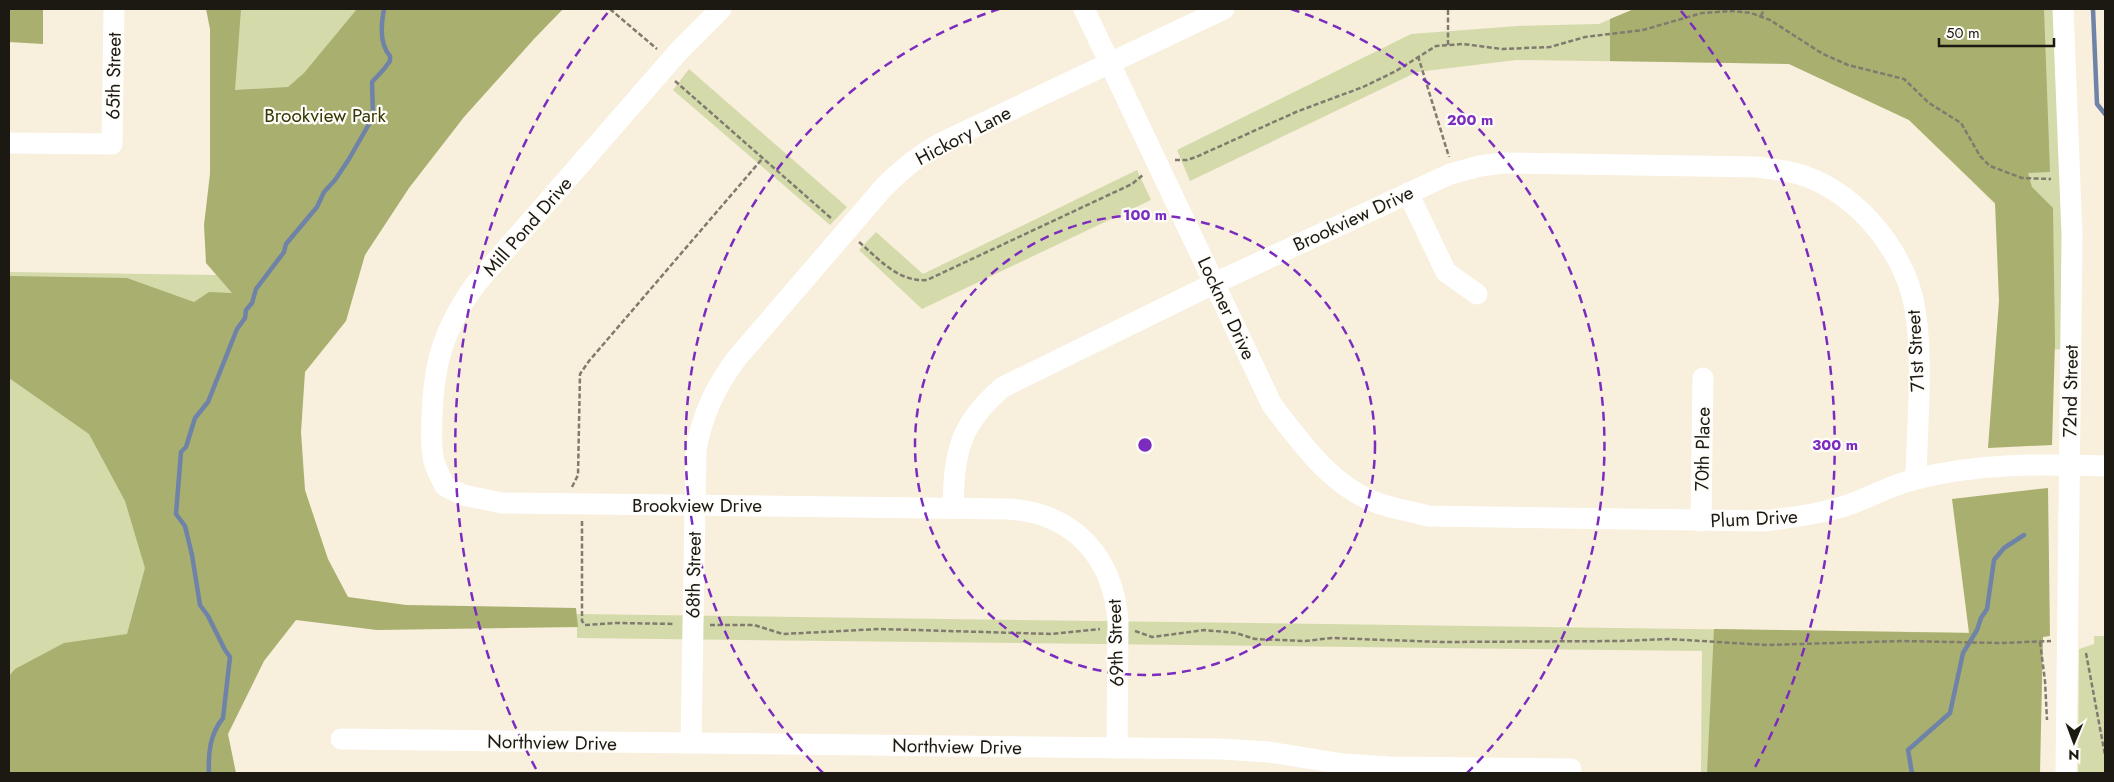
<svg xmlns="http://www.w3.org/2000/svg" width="2114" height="782" viewBox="0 0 2114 782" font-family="Jost,sans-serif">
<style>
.green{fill:#d4daaa}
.forest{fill:#a9af6f}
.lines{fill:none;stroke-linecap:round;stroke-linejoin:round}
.stream{stroke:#6f83a8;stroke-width:4.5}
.path{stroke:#817b6f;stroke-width:2.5;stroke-dasharray:5 2.5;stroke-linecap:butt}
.minor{stroke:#fff;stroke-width:21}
.ring{fill:none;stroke:#7b2cbf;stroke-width:2.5;stroke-dasharray:9 6}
.labels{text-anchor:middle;stroke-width:4.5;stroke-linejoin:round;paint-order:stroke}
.street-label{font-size:19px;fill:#1c1913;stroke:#fffdf9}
.park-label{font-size:19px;fill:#353804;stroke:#fffdf9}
.centre{fill:#7b2cbf;stroke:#fffdf9;stroke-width:2.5}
.ring-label{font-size:15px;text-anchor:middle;font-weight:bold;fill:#7b2cbf;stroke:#fffdf9;stroke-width:4.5;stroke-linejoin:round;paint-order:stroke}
</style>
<rect width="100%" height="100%" fill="#f8efdc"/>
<g class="green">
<path d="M221 9H552L304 304 296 617 9 773V272L216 275Z"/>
<path d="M1634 9 2063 10 2071 349 2043 350 1995 204 1909 120 1789 64 1516 60 1417 72 1190 181 1177 150 1411 34 1518 26 1599 24Z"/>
<path d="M689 69 847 207 830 225 673 90Z"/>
<path d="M1137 170 1151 200 922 309 859 250 876 232 923 274Z"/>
<path d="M577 614 1993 633 2039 773H1701L1702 651 577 638Z"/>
<path d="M2094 636H2105V773H2078L2079 649 2094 644Z"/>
</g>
<g class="forest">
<path d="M9 9H43V44L9 42Z"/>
<path d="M206 9H241L235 90 288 87 304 73 357 9H563L534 39 464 117 409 188 365 255 346 321 305 372 301 432 305 490 328 559 348 597 406 605 576 608 578 627 377 630 296 620 264 661 228 734 236 773H9V676L15 669 64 643 127 634 145 568 125 501 89 434 9 378V276L127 278 194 302 209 292 232 293 206 263 204 225 210 174V29Z"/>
<path d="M1634 9H2044L2050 172 2028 173 2032 187 2053 208 2055 342 2052 445 1988 448 1999 301 1995 203 1909 120 1789 64 1610 61V19Z"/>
<path d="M2048 488 2050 636 2043 637 2040 773H1707L1714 629 1969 633 1952 499Z"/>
</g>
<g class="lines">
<g class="stream">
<path d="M2093 9 2097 104 2105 114"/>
<path d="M209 773C208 753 210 734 223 718L230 657 225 650 208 616 200 605 192 555 185 526 176 514 181 452 186 447 195 418 208 402 237 329 245 318 246 310 252 303 256 289 284 252 286 244 317 207 324 192 335 180 349 159 373 117 372 82 384 69 390 61V56C379 44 381 24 384 9"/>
<path d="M1912 773 1908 750 1950 713 1963 653 1977 630 1981 618 1987 609 1994 560 2004 548 2024 535"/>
</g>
<g class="path">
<path d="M610 9 657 49"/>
<path d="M1761 16 1764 9"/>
<path d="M1448 45V9"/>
<path d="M1418 56 1449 157"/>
<path d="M675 81 832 219"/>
<path d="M1175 160H1187L1196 157 1296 112 1363 87 1396 71 1436 46 1463 44 1502 49 1550 47 1585 37 1643 30 1702 13 1733 11 1751 13 1770 20 1823 54 1848 65 1904 79 1929 103 1961 123 1980 156 1990 166 2022 178 2051 179"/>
<path d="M859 242C880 260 898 282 927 280L1132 184 1143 175"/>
<path d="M572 487 578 475 580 374 589 361 762 159"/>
<path d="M582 521V621L585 625 616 623 675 624"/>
<path d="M710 625H754L783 634 880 629 1052 634 1100 629"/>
<path d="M1135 631 1152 637 1204 630 1236 633 1255 639 1305 641 1332 638 1441 642 1621 641 1669 639 1766 645 1903 641 2000 643 2051 641"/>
<path d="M2040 642 2045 681 2047 720"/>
<path d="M2086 653 2105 755"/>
</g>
<g class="minor">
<path d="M721 9 678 52 475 285C444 328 434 362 432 414 432 429 430 446 434 461 436 469 441 478 445 486L463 495 502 503 1008 509C1074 513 1113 557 1118 621L1117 748"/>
<path d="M1084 9 1272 405C1301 442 1330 485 1375 502 1392 509 1411 511 1428 516L1763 521C1790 518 1819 514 1845 506 1869 498 1891 485 1916 479 1979 463 2041 464 2105 466"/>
<path d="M2063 9 2072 235 2066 773"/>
<path d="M9 143 112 144 114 9"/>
<path d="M1408 193 1446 272 1477 294"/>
<path d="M953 508C954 453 959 424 1003 387L1215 283 1450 174 1480 166 1503 163 1757 167C1773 169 1790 171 1805 176 1862 197 1909 257 1916 316 1923 367 1917 427 1916 479"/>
<path d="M1701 521 1703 378"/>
<path d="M341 739 1222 749 1269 752 1344 764 1390 767 1571 769"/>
<path d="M691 743 696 449C703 414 715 387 737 358L884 187C902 169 919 155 941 143L1224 9"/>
</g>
</g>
<g class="ring">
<circle cx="1145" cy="445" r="230"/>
<path d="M823 773A460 460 0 0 1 999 9M1291 9A460 460 0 0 1 1467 773"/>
<path d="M536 769A690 690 0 0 1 609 11M1681 11A690 690 0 0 1 1754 769"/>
</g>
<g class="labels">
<g class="street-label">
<text transform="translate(113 76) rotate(-89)" y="7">65th Street</text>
<text transform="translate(963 135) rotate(-28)" y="7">Hickory Lane</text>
<text transform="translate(1353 218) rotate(-25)" y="7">Brookview Drive</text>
<text transform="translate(527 226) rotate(-49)" y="7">Mill Pond Drive</text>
<text transform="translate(1227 308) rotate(65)" y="7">Lockner Drive</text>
<text transform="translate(1915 351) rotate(-93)" y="7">71st Street</text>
<text transform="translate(2070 391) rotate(-89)" y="7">72nd Street</text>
<text transform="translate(1702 449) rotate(-89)" y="7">70th Place</text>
<text x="697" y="512">Brookview Drive</text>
<text transform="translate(1754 518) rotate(-3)" y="7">Plum Drive</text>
<text transform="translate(693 575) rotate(-89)" y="7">68th Street</text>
<text transform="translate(1115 643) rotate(-92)" y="7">69th Street</text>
<text transform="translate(552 742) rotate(1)" y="7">Northview Drive</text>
<text transform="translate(957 746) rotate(1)" y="7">Northview Drive</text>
</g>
<g class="park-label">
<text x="325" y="122">Brookview Park</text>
</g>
</g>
<circle cx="1145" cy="445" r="8" class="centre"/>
<g class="ring-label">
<text x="1470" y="125">200 m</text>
<text x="1145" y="220">100 m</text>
<text x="1835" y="450">300 m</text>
</g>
<rect width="2114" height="782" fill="none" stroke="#1c1913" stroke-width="20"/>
<g transform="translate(2074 742) rotate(181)" stroke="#fffdf9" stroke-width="4" paint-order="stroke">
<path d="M0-4L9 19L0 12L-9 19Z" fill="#1c1913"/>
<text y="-8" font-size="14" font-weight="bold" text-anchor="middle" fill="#1c1913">N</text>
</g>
<path d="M1939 38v8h115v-8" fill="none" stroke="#1c1913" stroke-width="2.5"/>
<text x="1946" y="38" font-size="15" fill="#1c1913" stroke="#fffdf9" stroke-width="4" paint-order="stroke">50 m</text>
</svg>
